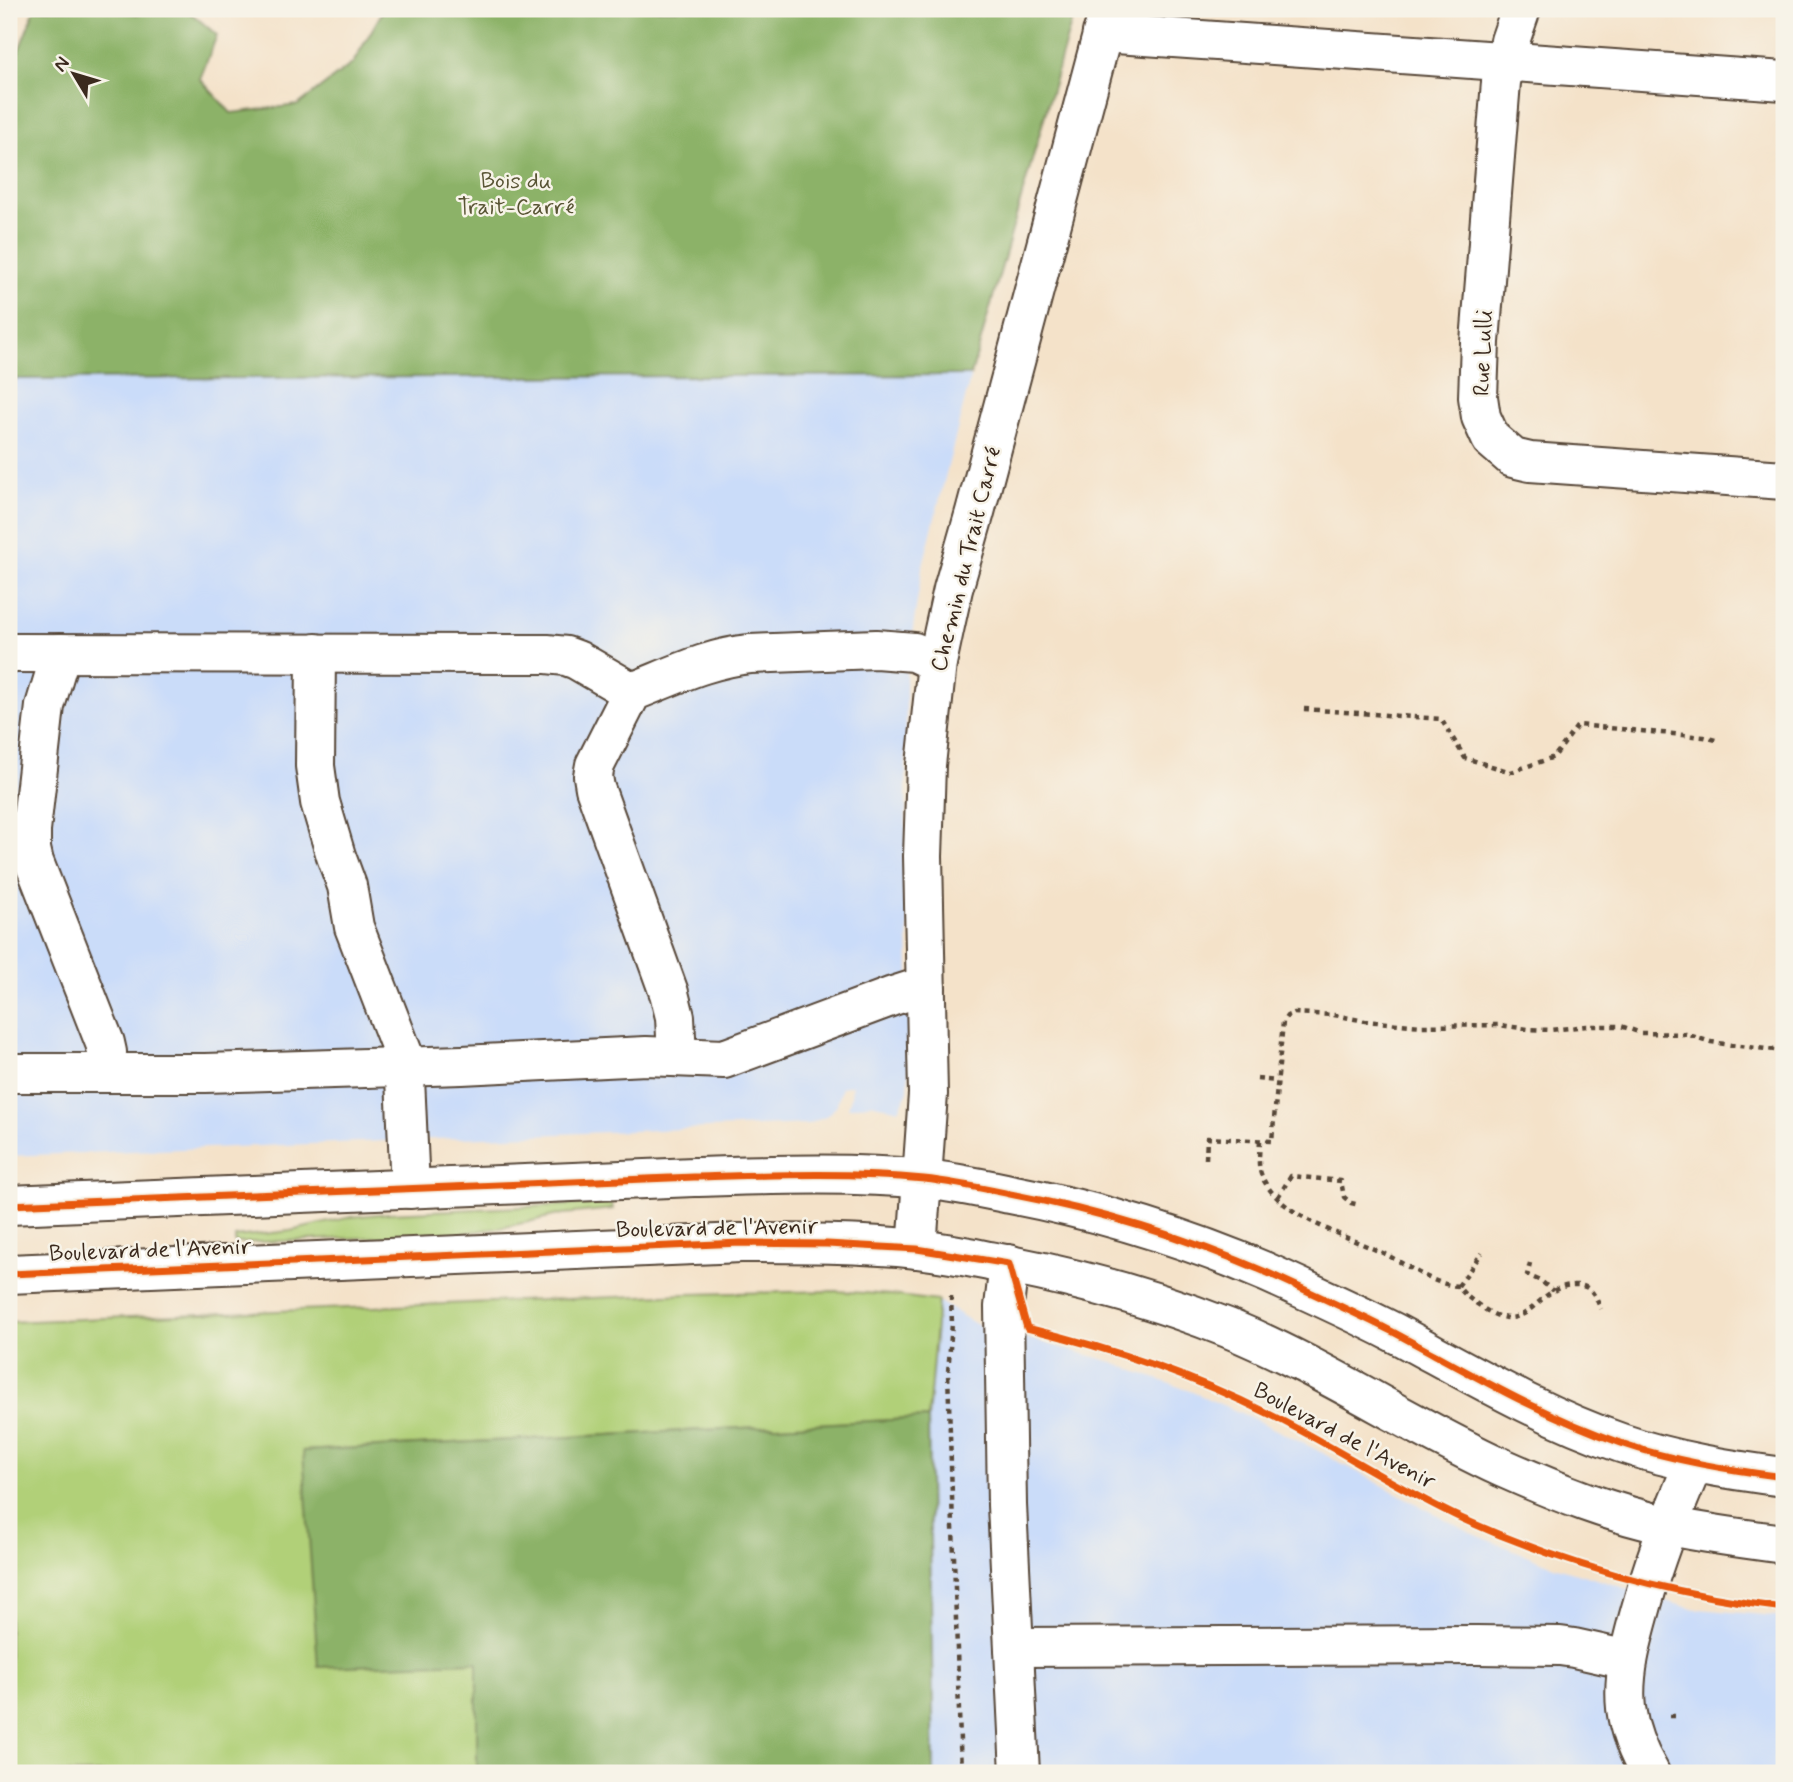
<svg xmlns="http://www.w3.org/2000/svg" width="1793" height="1782" viewBox="0 0 1793 1782" font-family="Mynerve,sans-serif">
<style>
.built{fill:#cadcf9}
.green{fill:#b1d078;stroke:#767d4b;stroke-width:2}
.forest{fill:#8cb268;stroke:#646e43;stroke-width:2}
.lines{fill:none;stroke-linecap:round;stroke-linejoin:round}
.minor-casing{stroke:#574638;stroke-width:42}
.path{stroke:#574638;stroke-width:4.5;stroke-dasharray:5 5;stroke-linecap:butt}
.minor{stroke:#fff;stroke-width:38}
.cycleway-casing{stroke:#f7f3e8;stroke-width:11}
.cycleway{stroke:#e8590c;stroke-width:7}
.labels{text-anchor:middle;stroke-width:5;stroke-linejoin:round;paint-order:stroke}
.park-label{font-size:23px;fill:#585434;stroke:#f7f3e8}
.street-label{font-size:23px;fill:#3b2a1e;stroke:#f7f3e8}
</style>
<rect width="100%" height="100%" fill="#f7f3e8"/>
<filter id="ink" filterUnits="userSpaceOnUse"><feTurbulence type="fractalNoise" baseFrequency=".0143" numOctaves="2"/><feDisplacementMap in="SourceGraphic" scale="14" xChannelSelector="R" yChannelSelector="G"/><feConvolveMatrix kernelMatrix="1 2 1 2 8 2 1 2 1" color-interpolation-filters="sRGB"/></filter>
<filter id="wash" filterUnits="userSpaceOnUse"><feTurbulence type="fractalNoise" baseFrequency=".00686" numOctaves="4" result="noise"/><feDisplacementMap in="SourceGraphic" scale="28" xChannelSelector="R" yChannelSelector="G"/><feGaussianBlur stdDeviation="1.57" result="paint"/><feColorMatrix in="noise" values="0 0 0 0 0 0 0 0 0 0 0 0 0 0 0 0 0 1.4 0 .05"/><feComposite in="paint" operator="in"/></filter>
<g filter="url(#wash)">
<rect width="100%" height="100%" fill="#f4e2c9"/>
<g class="built">
<path d="M971 375 922 569 906 673V821L910 1026 908 1091 899 1110 871 1103 848 1108 851 1098 852 1085 842 1087 836 1107 825 1117 808 1124 9 1156V379Z"/>
<path d="M938 1301 989 1332 1027 1338 1102 1359 1190 1391 1248 1416 1313 1448 1471 1533 1551 1565 1689 1608 1784 1617V1773H934L928 1418Z"/>
</g>
<g class="green">
<path d="M612 1203 613 1209 563 1214 505 1227 458 1234 235 1243V1237L290 1231 351 1217 389 1213Z"/>
<path d="M836 1291 891 1295 938 1301 928 1418 303 1451 478 1662 477 1773H9V1322L689 1294Z"/>
</g>
<g class="forest">
<path d="M35 9H118L137 14 160 9H186L217 35 200 79 231 113 298 105 353 63 384 9H1075L971 375 9 379V66L17 55Z"/>
<path d="M928 1418 934 1773H477V1662L318 1667 303 1451Z"/>
</g>
</g>
<g filter="url(#ink)">
<g class="lines">
<g class="minor-casing">
<g id="minor">
<path d="M1521 9 1510 41 1501 82 1480 342 1478 397 1481 417 1491 439 1513 458 1530 462 1784 480"/>
<path d="M1102 33 1784 81"/>
<path d="M9 653 547 654 566 656 577 660 632 692"/>
<path d="M61 653 45 706 31 830V849L34 862 105 1043 107 1052 106 1073"/>
<path d="M316 653 315 766 320 802 336 856 347 886 354 927 404 1056 410 1189"/>
<path d="M677 1057 675 1017 669 993 595 788 593 776 595 765 632 692C671 677 708 658 750 654L876 649 914 652 937 663"/>
<path d="M9 1073H205L462 1065 646 1056 724 1059 893 996 918 988H926"/>
<path d="M9 1205 694 1177C770 1175 849 1172 924 1179 953 1182 981 1188 1010 1194 1099 1211 1185 1237 1268 1273 1310 1292 1352 1311 1393 1332 1468 1372 1540 1415 1621 1443 1673 1461 1730 1470 1784 1477"/>
<path d="M917 1249 928 1094 923 856 926 765 937 663 944 630 953 589 975 512 1109 9"/>
<path d="M1009 1264 1004 1307 1007 1505 1020 1773"/>
<path d="M9 1274 741 1243C800 1243 860 1243 918 1249 942 1252 965 1256 989 1261 1071 1276 1150 1297 1228 1328 1323 1367 1409 1425 1503 1468 1557 1492 1612 1514 1670 1526 1707 1534 1746 1539 1784 1544"/>
<path d="M1014 1647 1476 1645 1560 1646 1574 1648 1628 1660"/>
<path d="M1650 1773C1638 1753 1629 1731 1626 1708 1622 1671 1634 1634 1644 1598 1657 1551 1675 1507 1694 1463"/>
</g>
</g>
<g class="path">
<path d="M1304 709 1441 719 1465 758 1511 772 1554 757 1578 725 1704 737 1720 741"/>
<path d="M1257 1079 1277 1081"/>
<path d="M1260 1141C1259 1161 1256 1170 1268 1187 1291 1221 1353 1238 1389 1256 1412 1268 1432 1284 1458 1286 1465 1296 1473 1301 1483 1308 1530 1340 1534 1285 1575 1285 1580 1285 1586 1286 1590 1290 1595 1294 1598 1303 1601 1309"/>
<path d="M1206 1159 1207 1138 1272 1141 1283 1022 1287 1016 1294 1013 1334 1015 1365 1021 1422 1026 1499 1025 1528 1029 1551 1030 1587 1026H1621L1641 1033 1686 1034 1711 1042 1731 1045 1784 1051"/>
<path d="M1278 1197 1291 1176 1341 1181 1344 1197 1351 1203 1360 1205"/>
<path d="M1530 1263 1527 1275 1541 1281 1553 1291"/>
<path d="M1458 1286 1482 1253"/>
<path d="M951 1296 952 1324 948 1372 961 1773"/>
<path d="M1670 1716H1680"/>
</g>
<use href="#minor" class="minor"/>
<g class="cycleway-casing">
<g id="cycleway">
<path d="M9 1205 694 1177C770 1175 849 1172 924 1179 953 1182 981 1188 1010 1194 1099 1211 1185 1237 1268 1273 1310 1292 1352 1311 1393 1332 1468 1372 1540 1415 1621 1443 1673 1461 1730 1470 1784 1477"/>
<path d="M9 1274 741 1243 827 1244 917 1249 1009 1264 1027 1328C1109 1348 1192 1375 1267 1413 1334 1446 1396 1488 1463 1519 1565 1565 1673 1595 1784 1608"/>
</g>
</g>
<use href="#cycleway" class="cycleway"/>
</g>
</g>
<g class="labels">
<g class="park-label">
<text x="516" y="188">Bois du<tspan x="516" dy="26">Trait-Carré</tspan></text>
</g>
<g class="street-label">
<text transform="translate(1482 353) rotate(-88)" y="8">Rue Lulli</text>
<text transform="translate(965 559) rotate(-76)" y="8">Chemin du Trait Carré</text>
<text transform="translate(717 1227) rotate(-1)" y="8">Boulevard de l'Avenir</text>
<text transform="translate(150 1249) rotate(-2)" y="8">Boulevard de l'Avenir</text>
<text transform="translate(1345 1435) rotate(28)" y="8">Boulevard de l'Avenir</text>
</g>
</g>
<rect width="1793" height="1782" fill="none" stroke="#f7f3e8" stroke-width="35"/>
<g transform="translate(74 74) rotate(308)" stroke="#f7f3e8" stroke-width="5" paint-order="stroke">
<path d="M0-5L12 26L0 18L-12 26Z" fill="#3b2a1e"/>
<text y="-10" font-size="19" font-weight="bold" text-anchor="middle" fill="#3b2a1e">N</text>
</g>
</svg>
